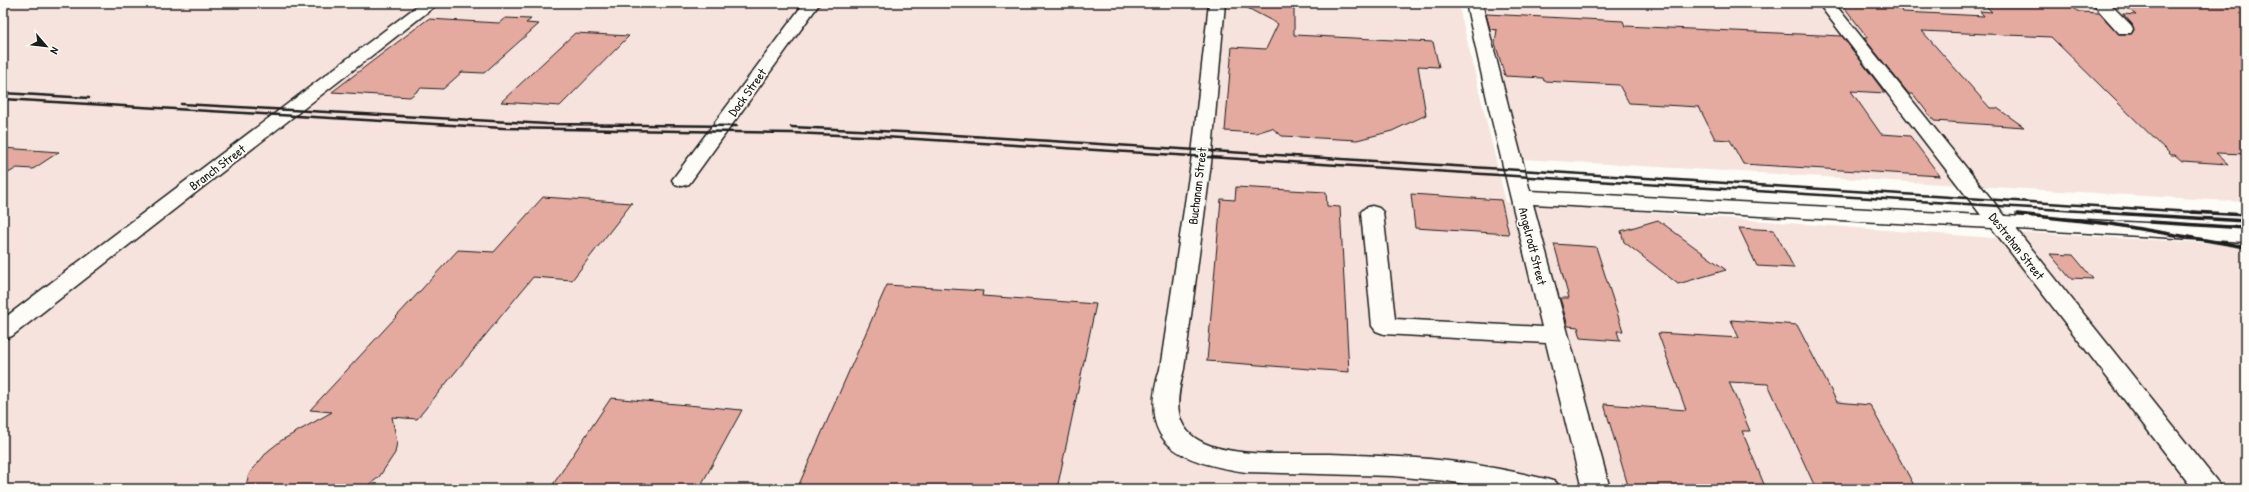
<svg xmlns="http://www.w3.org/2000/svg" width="2249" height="492" viewBox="0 0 2249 492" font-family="'Patrick Hand',sans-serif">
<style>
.built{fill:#f6e3dd}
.building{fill:#e4aaa0;stroke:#1c1c1c}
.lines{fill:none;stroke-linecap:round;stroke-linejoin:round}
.minor-casing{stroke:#1c1c1c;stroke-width:3}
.minor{fill:#fdfcf7;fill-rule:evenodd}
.rail-far1{stroke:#1c1c1c;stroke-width:2.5}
.rail{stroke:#1c1c1c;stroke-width:3.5}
.labels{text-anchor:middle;stroke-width:3.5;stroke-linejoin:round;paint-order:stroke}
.street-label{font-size:13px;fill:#1c1c1c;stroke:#fdfcf7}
</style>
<rect width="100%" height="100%" fill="#fdfcf7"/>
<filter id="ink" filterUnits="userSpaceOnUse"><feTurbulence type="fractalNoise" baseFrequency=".025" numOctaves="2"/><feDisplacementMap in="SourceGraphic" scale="8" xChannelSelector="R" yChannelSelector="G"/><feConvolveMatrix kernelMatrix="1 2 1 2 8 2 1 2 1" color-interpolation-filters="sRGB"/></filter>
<g filter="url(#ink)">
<g class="built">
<path d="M3 3H1458L1506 202 1994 238 2028 233 2246 245V489H3Z"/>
<path d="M1478 3H2246V202L1522 159Z"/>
</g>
<g class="building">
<path d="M1238 3H1294V35L1433 42 1439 67 1418 66 1426 115 1392 131 1357 140 1282 136 1272 128 1256 133 1225 131 1232 47 1266 49 1278 24Z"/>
<path d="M1841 3H1895L1903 12 1984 16 1980 11 1992 12 1983 3H2068L2079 12 2099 13 2119 34H2131L2134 30 2132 24 2123 14 2136 15 2121 3H2246V154L2216 153 2228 164 2182 161 2175 155H2171L2051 37 1922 31 1990 108H1997L2024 127 1934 121 1913 94H1909L1864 38H1868Z"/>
<path d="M1486 14 1623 21 1625 26 1842 36 1885 93 1851 91 1881 134 1910 136 1940 176 1743 164 1730 140 1715 139 1699 107 1629 103 1619 85 1544 81 1543 78 1505 76 1495 43 1497 30 1490 29Z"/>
<path d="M505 18 531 19 526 23 539 24 484 73 462 72 443 89 421 88 410 97 332 92 428 19 499 23Z"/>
<path d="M575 33 629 36 560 106 501 102Z"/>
<path d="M3 148 59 152 33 169 17 168 3 176Z"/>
<path d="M1236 187 1326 192 1327 206 1340 207 1349 372 1207 361 1221 199 1235 200Z"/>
<path d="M1411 194 1501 200 1509 234 1415 228Z"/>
<path d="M543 197 632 203 572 280 533 277 417 419 392 417 397 442 395 453 379 477 364 489H245L249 474 268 451 282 440 332 412 310 410 458 250 494 252Z"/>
<path d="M1658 220 1726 270 1678 284 1624 242 1621 231Z"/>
<path d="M1739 228 1774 230 1794 268 1757 266Z"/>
<path d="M1554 244 1596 247 1623 331H1617L1620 341 1581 338 1578 327 1568 326 1560 298H1569Z"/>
<path d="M2050 254 2073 255 2093 279 2070 278Z"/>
<path d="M887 285 983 291 982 296 1096 304 1057 489H797Z"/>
<path d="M1731 320 1797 325 1837 402 1870 405 1916 489H1816L1768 384 1729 382 1750 431H1742L1766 489H1629L1604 404 1686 410 1658 333 1739 338Z"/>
<path d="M611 398 742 410 699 489H550Z"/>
</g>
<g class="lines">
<g class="minor-casing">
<g id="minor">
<path d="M421 3H439L12 336 3 339V319Z"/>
<path d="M804 3H820L689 184 682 186 675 184 672 180 675 176Z"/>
<path d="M1209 3H1225L1211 163 1184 369C1178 393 1171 421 1195 438 1226 459 1292 453 1329 454 1359 455 1388 456 1417 458 1461 461 1504 469 1546 479L1556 482 1560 489H1498L1446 481 1393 476 1246 472C1180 462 1136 445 1160 369L1191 163Z"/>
<path d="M1466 3H1482L1530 191 1981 215 1818 3H1834L2005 216 2246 228V242L2016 229 2223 489H2193L1992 228 1533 204 1610 489H1582L1546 343 1384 334 1376 331 1372 326 1361 212 1365 208 1372 206 1379 208 1383 212 1395 319 1542 327 1489 108Z"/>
<path d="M2092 3H2109L2131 25 2133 29 2131 33H2119Z"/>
</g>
</g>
<use href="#minor" class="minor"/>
<g class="rail-far1">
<path d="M3 93 89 98"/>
<path d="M3 99 503 128 792 133 884 137 2110 213"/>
<path d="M181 104 547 124 737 126"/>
<path d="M791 127 924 133 2208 213"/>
</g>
<g class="rail">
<path d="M2094 212 2246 221"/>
<path d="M2192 212 2246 215"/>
<path d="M2017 214 2111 224 2246 247"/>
<path d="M2150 222 2246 228"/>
</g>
</g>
</g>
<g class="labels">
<g class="street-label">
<text transform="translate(747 92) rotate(-54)" y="5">Dock Street</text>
<text transform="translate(217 167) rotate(-37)" y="5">Branch Street</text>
<text transform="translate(1197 186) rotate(-83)" y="5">Buchanan Street</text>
<text transform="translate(1533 246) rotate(76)" y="5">Angelrodt Street</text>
<text transform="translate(2017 246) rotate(52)" y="5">Destrehan Street</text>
</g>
</g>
<rect width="2249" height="492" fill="none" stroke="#fdfcf7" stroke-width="16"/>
<rect x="8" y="8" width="2233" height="476" fill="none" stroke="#1c1c1c" stroke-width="1.5" filter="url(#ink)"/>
<g transform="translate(46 46) rotate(118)" stroke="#fdfcf7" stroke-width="3" paint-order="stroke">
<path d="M0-3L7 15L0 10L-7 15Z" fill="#1c1c1c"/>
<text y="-6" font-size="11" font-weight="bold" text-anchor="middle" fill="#1c1c1c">N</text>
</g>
</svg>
